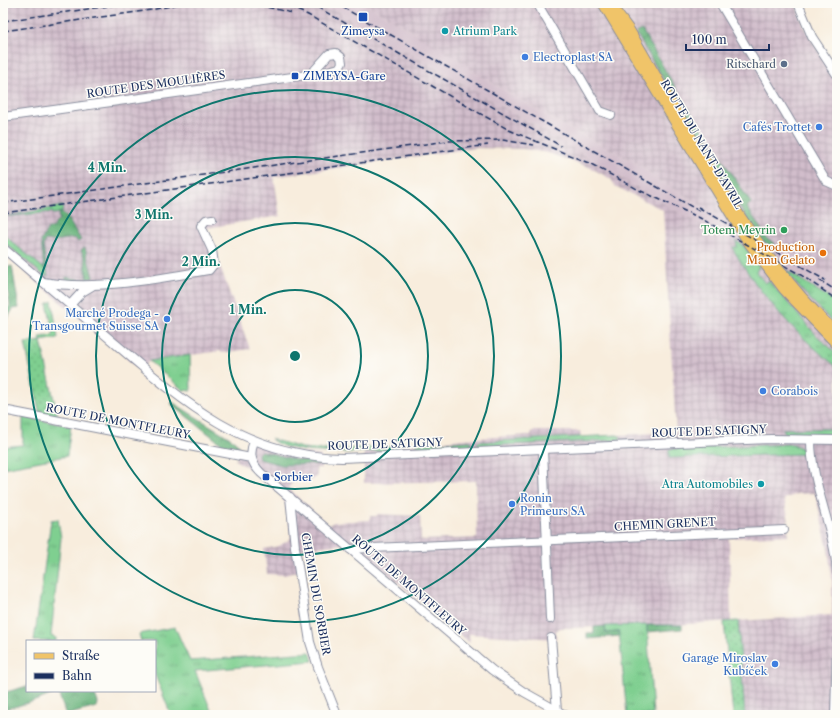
<svg xmlns="http://www.w3.org/2000/svg" width="840" height="718" viewBox="0 0 840 718" font-family="'Libre Caslon Text',serif">
<style>
.industrial{fill:url(#industrial-grid)}
.railway{fill:#d1bdcb}
.grass{fill:url(#grass-tufts);stroke:#4d7f77}
.forest{fill:url(#forest-crowns);stroke:#41706c}
.garden{fill:url(#garden-dots);stroke:#4d7f77}
.lines{fill:none;stroke-linecap:round;stroke-linejoin:round}
.minor-casing{stroke:#8a8e9e;stroke-width:10}
.major-casing{stroke:#8a8e9e;stroke-width:12}
.minor{stroke:#fff;stroke-width:8}
.major{stroke:#f0c469;stroke-width:10}
.rail{stroke:#1b2f5e;stroke-width:1.5;stroke-dasharray:6 3;stroke-linecap:butt}
.ring{fill:none;stroke:#0f766e;stroke-width:2}
.transit-dot{fill:#1a4fb4;stroke:#fdfcf7;stroke-width:1.5}
.culture-dot{fill:#0f9aa8;stroke:#fdfcf7;stroke-width:1.5}
.shop-dot{fill:#3f7fe0;stroke:#fdfcf7;stroke-width:1.5}
.service-dot{fill:#5c6f8a;stroke:#fdfcf7;stroke-width:1.5}
.leisure-dot{fill:#2e9e5b;stroke:#fdfcf7;stroke-width:1.5}
.food-dot{fill:#e8710a;stroke:#fdfcf7;stroke-width:1.5}
.labels{text-anchor:middle;stroke-width:3;stroke-linejoin:round;paint-order:stroke}
.transit-label{font-size:11px;fill:#164399;stroke:#fdfcf7;text-anchor:start}
.culture-label{font-size:11px;fill:#0d838f;stroke:#fdfcf7;text-anchor:start}
.shop-label{font-size:11px;fill:#366cbe;stroke:#fdfcf7;text-anchor:start}
.service-label{font-size:11px;fill:#4e5e75;stroke:#fdfcf7;text-anchor:end}
.street-label{font-size:11px;fill:#1b2f5e;stroke:#fdfcf7}
.leisure-label{font-size:11px;fill:#27864d;stroke:#fdfcf7;text-anchor:end}
.food-label{font-size:11px;fill:#c56008;stroke:#fdfcf7;text-anchor:end}
.centre{fill:#0f766e;stroke:#fdfcf7;stroke-width:2}
.ring-label{font-size:12px;text-anchor:middle;font-weight:bold;fill:#0f766e;stroke:#fdfcf7;stroke-width:3;stroke-linejoin:round;paint-order:stroke}
</style>
<defs>
<pattern id="industrial-grid" width="8" height="8" patternUnits="userSpaceOnUse"><rect width="8" height="8" fill="#d1bdcb"/><path d="M0 4h8M4 0v8" fill="none" stroke="#a99aa8"/></pattern>
<pattern id="grass-tufts" width="24" height="20" patternUnits="userSpaceOnUse"><rect width="24" height="20" fill="#7fcf90"/><path d="M3 7l-1-3M5 7V3M7 7l1-3M15 17l-1-3M17 17v-4M19 17l1-3" fill="none" stroke="#67a879"/></pattern>
<pattern id="forest-crowns" width="20" height="18" patternUnits="userSpaceOnUse"><rect width="20" height="18" fill="#67b27a"/><path d="M2 6a3 3 0 1 1 6 0M12 15a3 3 0 1 1 6 0" fill="none" stroke="#549167"/></pattern>
<pattern id="garden-dots" width="8" height="8" patternUnits="userSpaceOnUse"><rect width="8" height="8" fill="#7fcf90"/><path d="M2 2h.1M6 6h.1" fill="none" stroke="#67a879" stroke-width="1.8" stroke-linecap="round"/></pattern>
</defs>
<rect width="100%" height="100%" fill="#fdfcf7"/>
<filter id="ink" filterUnits="userSpaceOnUse"><feTurbulence type="fractalNoise" baseFrequency=".025" numOctaves="2"/><feDisplacementMap in="SourceGraphic" scale="8" xChannelSelector="R" yChannelSelector="G"/><feConvolveMatrix kernelMatrix="1 2 1 2 8 2 1 2 1" color-interpolation-filters="sRGB"/></filter>
<filter id="wash" filterUnits="userSpaceOnUse"><feTurbulence type="fractalNoise" baseFrequency=".012" numOctaves="4" result="noise"/><feDisplacementMap in="SourceGraphic" scale="16" xChannelSelector="R" yChannelSelector="G"/><feGaussianBlur stdDeviation="0.9" result="paint"/><feColorMatrix in="noise" values="0 0 0 0 0 0 0 0 0 0 0 0 0 0 0 0 0 1.4 0 .05"/><feComposite in="paint" operator="in"/></filter>
<g filter="url(#wash)">
<rect width="100%" height="100%" fill="#f8eddd"/>
<g class="industrial">
<path d="M3 3H326L356 23 354 26 401 52 403 48 552 135 685 216 736 241 792 274 837 303V715H745L738 621 832 615V579L828 549 815 493 797 494 784 499 789 521H786L789 535 729 538 731 621 660 626 560 628 556 631V639L469 634 470 643 351 543 300 549 302 570 285 575 267 574 264 549 279 546 289 540 291 537 288 514 284 500 280 495 250 469 235 460 249 443 321 456V468H316L317 475 313 480 295 479 288 488 328 525 334 522 370 520V516H377V514L420 516 421 540 477 538 476 481 364 483V447H392L462 439 531 435 532 431H580L581 437 676 432 663 210 615 186 611 179 589 167 548 153 523 149 475 148 274 177 280 216 206 228 250 349 222 353 220 351 149 361 140 370 3 253Z"/>
<path d="M364 3H795L805 29 837 81V279L775 244 771 246 656 179 642 166 561 124 469 69 416 36 417 34Z"/>
</g>
<path class="railway" d="M326 3H364L417 34V36L470 66 469 69 561 124 642 166 656 179 771 246 775 243 837 279V303L792 274 736 242 685 216 552 135 403 48 401 52 354 26 356 23Z"/>
<g class="grass">
<path d="M63 206 62 213 53 214 52 212 3 217Z"/>
<path d="M3 233 12 242 47 271 48 276 42 274 3 241Z"/>
<path d="M736 241 744 246 759 266 756 272 765 283 769 281 816 335 837 354V367C795 334 761 296 734 251L733 247H737Z"/>
<path d="M786 270 837 303V327L797 285Z"/>
<path d="M52 301 58 338 41 341 40 337 54 335 47 304Z"/>
<path d="M190 355 191 391 183 390 149 361Z"/>
<path d="M23 417 71 426 67 456 3 468V447L23 445Z"/>
<path d="M783 429H837V435L785 433Z"/>
<path d="M617 435 620 436 621 440 478 446V442Z"/>
<path d="M271 439 302 448 339 451V448L342 449 401 446 399 450C371 451 292 459 271 439Z"/>
<path d="M471 441V446C461 446 420 451 415 444Z"/>
<path d="M793 444 801 448 803 454 669 458V449Z"/>
<path d="M58 519 61 538 51 636 56 638V641H34L51 520Z"/>
<path d="M647 625 653 715H627L619 632 606 633 605 626Z"/>
<path d="M175 627 190 661 310 652 313 661 195 671 213 715H171L155 675V641H141L139 634Z"/>
</g>
<g class="forest">
<path d="M642 30 682 99 751 203 747 207 768 240 775 243 771 246 761 240 729 190 636 33Z"/>
<path d="M59 212 66 216 81 240 78 242 75 238 54 241 45 240 43 246 47 271 44 269 41 241 48 228 51 229 60 218 58 217Z"/>
<path d="M85 247 93 278 72 282 66 281V277L81 280 87 279 85 259 81 250Z"/>
<path d="M12 266 19 308 13 309 6 321V332L3 333V310H5L10 306 4 268Z"/>
<path d="M172 402 235 441 238 445 239 452 229 450 171 404Z"/>
<path d="M261 451 297 460 337 464 282 465 259 459 258 454Z"/>
<path d="M647 625H682V629L647 632Z"/>
<path d="M605 626 606 633 619 632 620 636 587 639V633H594V627Z"/>
<path d="M27 686V691H94L98 703 97 707 66 715 58 692 38 700 3 710V693Z"/>
</g>
<g class="garden">
<path d="M41 341 58 418 40 415 25 343Z"/>
<path d="M738 621 745 715H733L724 622Z"/>
</g>
</g>
<g filter="url(#ink)">
<g class="lines">
<g class="minor-casing">
<g id="minor">
<path d="M537 3 600 111 611 115"/>
<path d="M720 3 823 176 826 181 837 186"/>
<path d="M798 3 812 37 837 75"/>
<path d="M3 117 321 73 339 68 342 63 341 57 336 53 329 54 312 73"/>
<path d="M3 248C39 279 75 309 111 340 182 401 243 456 342 458L771 439 837 440"/>
<path d="M43 282C93 291 159 279 209 270L214 264 212 250 201 226 206 220 212 219"/>
<path d="M70 305 82 292 92 286"/>
<path d="M3 410 251 458"/>
<path d="M811 440C811 484 834 527 837 572"/>
<path d="M254 441C249 454 251 463 261 473L492 670 524 692 565 715"/>
<path d="M543 449 550 619"/>
<path d="M290 497 295 547 310 642 318 667 337 715"/>
<path d="M350 549 784 530"/>
<path d="M551 638 557 711"/>
<path d="M835 715 837 640"/>
</g>
</g>
<g class="major-casing">
<g id="major">
<path d="M603 3 747 240 784 289 837 344"/>
<path d="M609 3 629 30C691 135 747 249 837 334"/>
</g>
</g>
<use href="#minor" class="minor"/>
<use href="#major" class="major"/>
<g class="rail">
<path d="M250 3 292 13"/>
<path d="M281 3 308 15 509 130 591 164 639 190 700 218 801 275 837 300"/>
<path d="M310 3 561 146"/>
<path d="M335 3 701 212"/>
<path d="M196 4 202 3"/>
<path d="M3 21 130 3"/>
<path d="M3 31 151 10 184 3"/>
<path d="M3 203 447 141 502 140 534 145"/>
<path d="M698 207 825 280"/>
<path d="M3 213 488 145"/>
<path d="M819 280 837 291"/>
</g>
</g>
</g>
<g class="ring">
<circle cx="295" cy="356" r="66"/>
<circle cx="295" cy="356" r="133"/>
<circle cx="295" cy="356" r="199"/>
<circle cx="295" cy="356" r="266"/>
</g>
<g class="transit-dot">
<rect x="358" y="12" width="10" height="10" rx="2"/>
<rect x="291" y="72" width="8" height="8" rx="2"/>
<rect x="262" y="473" width="8" height="8" rx="2"/>
</g>
<g class="culture-dot">
<circle cx="445" cy="31" r="4"/>
<circle cx="761" cy="484" r="4"/>
</g>
<g class="shop-dot">
<circle cx="525" cy="57" r="4"/>
<circle cx="819" cy="127" r="4"/>
<circle cx="167" cy="319" r="4"/>
<circle cx="763" cy="391" r="4"/>
<circle cx="512" cy="504" r="4"/>
<circle cx="775" cy="664" r="4"/>
</g>
<circle class="service-dot" cx="784" cy="64" r="4"/>
<circle class="leisure-dot" cx="784" cy="230" r="4"/>
<circle class="food-dot" cx="823" cy="253" r="4"/>
<g class="labels">
<g class="transit-label">
<text x="363" y="35" text-anchor="middle">Zimeysa</text>
<text x="303" y="80">ZIMEYSA-Gare</text>
<text x="274" y="481">Sorbier</text>
</g>
<g class="culture-label">
<text x="453" y="35">Atrium Park</text>
<text x="753" y="488" text-anchor="end">Atra Automobiles</text>
</g>
<g class="shop-label">
<text x="533" y="61">Electroplast SA</text>
<text x="811" y="131" text-anchor="end">Cafés Trottet</text>
<text x="159" y="317" text-anchor="end">Marché Prodega -<tspan x="159" dy="13">Transgourmet Suisse SA</tspan></text>
<text x="771" y="395">Corabois</text>
<text x="520" y="502">Ronin<tspan x="520" dy="13">Primeurs SA</tspan></text>
<text x="767" y="662" text-anchor="end">Garage Miroslav<tspan x="767" dy="13">Kubíček</tspan></text>
</g>
<g class="service-label">
<text x="776" y="68">Ritschard</text>
</g>
<g class="street-label">
<text transform="translate(156 84) rotate(-8)" y="4">ROUTE DES MOULIÈRES</text>
<text transform="translate(702 144) rotate(59)" y="4">ROUTE DU NANT-D'AVRIL</text>
<text transform="translate(118 421) rotate(11)" y="4">ROUTE DE MONTFLEURY</text>
<text transform="translate(709 431) rotate(-2)" y="4">ROUTE DE SATIGNY</text>
<text transform="translate(385 444) rotate(-2)" y="4">ROUTE DE SATIGNY</text>
<text transform="translate(665 524) rotate(-3)" y="4">CHEMIN GRENET</text>
<text transform="translate(409 585) rotate(41)" y="4">ROUTE DE MONTFLEURY</text>
<text transform="translate(316 594) rotate(80)" y="4">CHEMIN DU SORBIER</text>
</g>
<g class="leisure-label">
<text x="776" y="234">Totem Meyrin</text>
</g>
<g class="food-label">
<text x="815" y="251">Production<tspan x="815" dy="13">Manu Gelato</tspan></text>
</g>
</g>
<circle cx="295" cy="356" r="6" class="centre"/>
<g class="ring-label">
<text x="107" y="172">4 Min.</text>
<text x="154" y="219">3 Min.</text>
<text x="201" y="266">2 Min.</text>
<text x="248" y="314">1 Min.</text>
</g>
<rect width="840" height="718" fill="none" stroke="#fdfcf7" stroke-width="16"/>
<rect x="26" y="640" width="130" height="52" fill="#fdfcf7" stroke="#a3aaba"/>
<rect x="34" y="653" width="20" height="6" fill="#f0c469" stroke="#a3aaba"/>
<text x="62" y="660" font-size="12" fill="#1b2f5e">Straße</text>
<rect x="34" y="673" width="20" height="6" fill="#1b2f5e" stroke="#a3aaba"/>
<text x="62" y="680" font-size="12" fill="#1b2f5e">Bahn</text>
<path d="M686 44v6h83v-6" fill="none" stroke="#1b2f5e" stroke-width="2"/>
<text x="692" y="44" font-size="12" fill="#1b2f5e" stroke="#fdfcf7" stroke-width="3" paint-order="stroke">100 m</text>
</svg>
